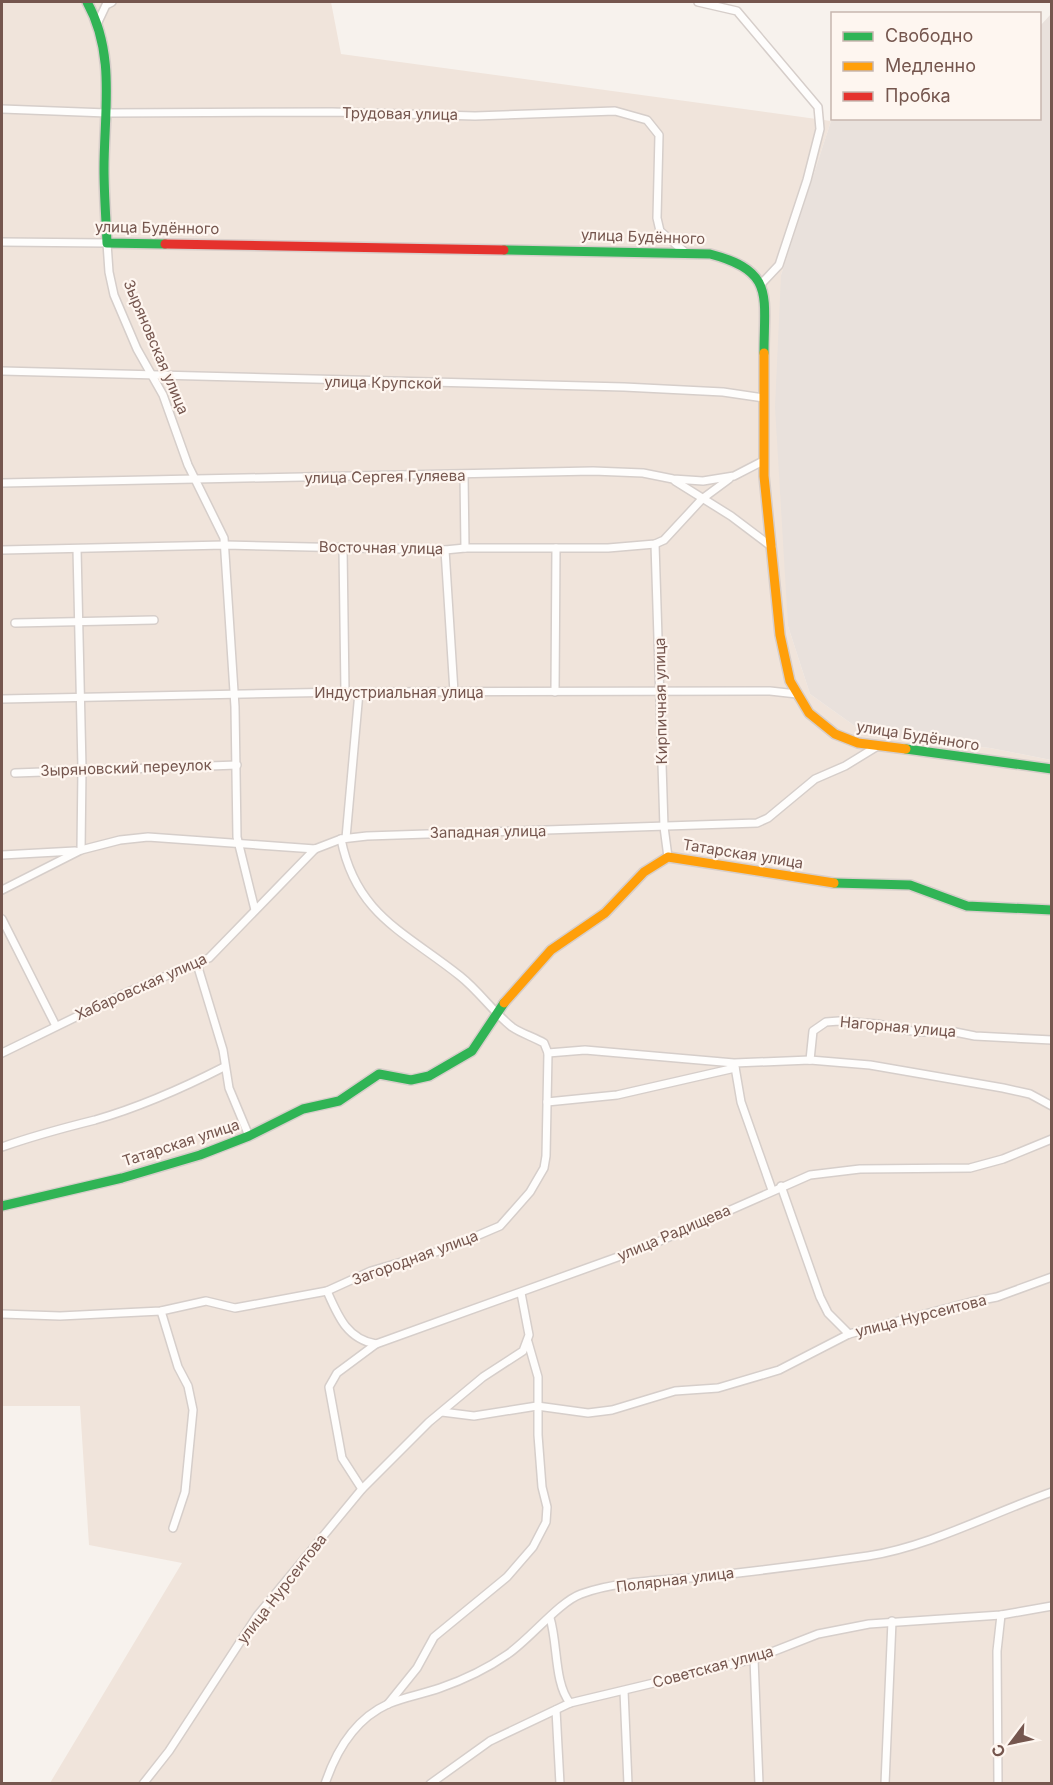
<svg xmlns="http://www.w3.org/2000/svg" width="1053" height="1785" viewBox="0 0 1053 1785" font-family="Inter,sans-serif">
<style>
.residential{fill:#f0e4db}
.industrial{fill:#e9e1dc}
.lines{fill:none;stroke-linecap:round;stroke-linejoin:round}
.street-casing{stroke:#d6ceca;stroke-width:10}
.fast-casing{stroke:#d7ceca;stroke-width:12}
.slow-casing{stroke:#d7ceca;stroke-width:12}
.jam-casing{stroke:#d7ceca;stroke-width:12}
.street{stroke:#fefdfc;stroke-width:7}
.fast{stroke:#30b455;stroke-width:9}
.slow{stroke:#ff9f0a;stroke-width:9}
.jam{stroke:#e5322d;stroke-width:9}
.labels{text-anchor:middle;stroke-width:4.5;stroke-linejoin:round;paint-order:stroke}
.street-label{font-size:15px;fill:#75564e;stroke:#fef6f0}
</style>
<rect width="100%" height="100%" fill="#f7f2ed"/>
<path class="residential" d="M2 2H331L341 54 831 121 781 275 788 626 810 694 866 734 990 748 1051 760V1783H50L182 1563 89 1545 80 1406H2Z"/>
<path class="industrial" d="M1051 14V760L990 748 866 734 810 694 788 626 775 407 781 275 831 121 840 118H1040V26Z"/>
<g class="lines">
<g class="street-casing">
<g id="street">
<path d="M698 2 737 11 818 107 820 129 807 180 779 265 762 283"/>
<path d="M98 22 106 5 112 2"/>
<path d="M2 109 107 113 332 112 475 116 615 111 647 120 659 135 657 218 660 231 686 253"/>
<path d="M2 242 107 243 109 272 114 295 137 349 163 395 188 465 224 538 235 707 237 837 255 910"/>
<path d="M2 371 624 387 723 392 764 398"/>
<path d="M464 475 465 548"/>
<path d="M675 481 731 516 772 547"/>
<path d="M2 483 593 471 643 473 673 479 703 481 734 476 763 461"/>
<path d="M655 544 664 827 668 857"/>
<path d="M343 548 345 692"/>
<path d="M77 549 82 768 81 850"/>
<path d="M2 550 225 545 445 550 465 548H608L655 544 664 540 702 499 729 479"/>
<path d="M445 550 454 692"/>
<path d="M15 623 154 620"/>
<path d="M555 692 556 548"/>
<path d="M2 699 345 692 770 691 797 694"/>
<path d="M15 773 237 765"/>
<path d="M346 838 359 692"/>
<path d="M2 855 75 851"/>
<path d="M2 890 81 850 120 840 148 837 315 849 341 839 367 836 757 823 768 818 815 779 845 766 876 747"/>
<path d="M2 919 56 1026"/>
<path d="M197 964 223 1050 229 1088 249 1136"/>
<path d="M2 1053 123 994 209 958 315 849"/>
<path d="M548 1053 585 1050 734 1063 810 1060 870 1065 1003 1088 1030 1094 1052 1106"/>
<path d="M810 1060 813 1031 826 1022 839 1021 877 1024 917 1032H955L975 1036 1052 1040"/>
<path d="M735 1067 741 1102 772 1190"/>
<path d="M547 1102 617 1095 735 1068"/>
<path d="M2 1147C33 1136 63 1128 95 1120 140 1107 183 1088 224 1067"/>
<path d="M781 1186 820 1297 828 1313 849 1334"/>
<path d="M327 1291C338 1316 347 1339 376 1344L651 1245 810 1175 860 1169 970 1168 1003 1159 1052 1139"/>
<path d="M161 1311 178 1367 188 1386 193 1410 185 1492 173 1528"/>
<path d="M2 1314 60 1316 161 1311 206 1301 235 1308 327 1291 371 1271 446 1249 500 1226 530 1192 544 1168 546 1156 548 1053 544 1043C534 1037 522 1034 512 1027 493 1012 479 991 460 976 405 932 356 915 341 839"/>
<path d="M442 1412 474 1416 537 1406 588 1413 612 1410 675 1391 718 1388 779 1370 849 1334 971 1302 997 1297 1052 1277"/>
<path d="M362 1489 342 1458 329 1387 337 1373 376 1344"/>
<path d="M550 1618C558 1644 554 1683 570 1703"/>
<path d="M754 1659 759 1784"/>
<path d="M624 1691 628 1784"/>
<path d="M388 1704 417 1668 434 1637 507 1577 533 1547 546 1522 547 1507 542 1487 538 1435V1377L528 1342"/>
<path d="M556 1710 560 1784"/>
<path d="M143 1784 169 1751 257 1616 362 1489 429 1422 483 1377 523 1351 529 1335 521 1293"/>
<path d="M325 1784C336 1751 355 1719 388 1704 404 1697 423 1694 440 1688 463 1680 488 1668 508 1654 531 1638 559 1602 581 1594 615 1581 665 1580 702 1577 757 1571 813 1564 868 1556 931 1546 992 1513 1052 1492"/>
<path d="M430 1784 490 1741 570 1703 754 1659 818 1634 869 1624 1001 1615 1052 1606"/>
<path d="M885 1784 892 1621"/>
<path d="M998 1784 997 1651 1001 1615"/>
</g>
</g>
<g class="fast-casing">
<g id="fast">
<path d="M87 2C116 54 104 112 104 169 104 194 106 218 107 243L165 244"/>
<path d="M504 250 710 254C775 271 764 295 764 353"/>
<path d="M906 749 1052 769"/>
<path d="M834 883 910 885 967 906 1052 910"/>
<path d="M2 1206 122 1178 200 1155 249 1136 303 1109 339 1101 379 1074 411 1080 429 1076 472 1051 504 1003"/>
</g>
</g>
<g class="slow-casing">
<g id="slow">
<path d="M764 353V476L780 635 790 681 809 713 835 734 858 743 906 749"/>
<path d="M504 1003 551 950 605 913 644 872 668 857 834 883"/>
</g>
</g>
<g class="jam-casing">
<path id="jam" d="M165 244 504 250"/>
</g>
<use href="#street" class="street"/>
<use href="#fast" class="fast"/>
<use href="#slow" class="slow"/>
<use href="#jam" class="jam"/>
</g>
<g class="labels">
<g class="street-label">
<text transform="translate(400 114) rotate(1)" y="5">Трудовая улица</text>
<text transform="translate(157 228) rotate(1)" y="5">улица Будённого</text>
<text transform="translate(643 237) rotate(2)" y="5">улица Будённого</text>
<text transform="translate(156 347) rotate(67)" y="5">Зыряновская улица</text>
<text transform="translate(383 383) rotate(1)" y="5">улица Крупской</text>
<text transform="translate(385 477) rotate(-1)" y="5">улица Сергея Гуляева</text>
<text transform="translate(381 548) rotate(1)" y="5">Восточная улица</text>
<text x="399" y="698">Индустриальная улица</text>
<text transform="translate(661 701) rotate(-91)" y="5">Кирпичная улица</text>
<text transform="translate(918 736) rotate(9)" y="5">улица Будённого</text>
<text transform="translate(126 768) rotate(-2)" y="5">Зыряновский переулок</text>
<text transform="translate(488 832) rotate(-1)" y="5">Западная улица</text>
<text transform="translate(743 854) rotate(9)" y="5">Татарская улица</text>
<text transform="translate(141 987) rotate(-24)" y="5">Хабаровская улица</text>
<text transform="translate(898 1027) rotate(5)" y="5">Нагорная улица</text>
<text transform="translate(181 1143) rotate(-18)" y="5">Татарская улица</text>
<text transform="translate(674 1233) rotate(-23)" y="5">улица Радищева</text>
<text transform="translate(415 1258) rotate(-20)" y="5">Загородная улица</text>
<text transform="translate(921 1316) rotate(-14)" y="5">улица Нурсеитова</text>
<text transform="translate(675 1580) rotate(-7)" y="5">Полярная улица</text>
<text transform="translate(282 1589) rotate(-52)" y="5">улица Нурсеитова</text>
<text transform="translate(713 1667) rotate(-15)" y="5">Советская улица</text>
</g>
</g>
<rect width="1053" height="1785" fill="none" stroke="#75564e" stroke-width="6"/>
<rect x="831" y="12" width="210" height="108" fill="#fef6f0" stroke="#c7b6af" stroke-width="1.5"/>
<rect x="843" y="32" width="30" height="9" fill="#30b455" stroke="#c7b6af" stroke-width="1.5"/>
<text x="885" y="42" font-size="18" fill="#75564e">Свободно</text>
<rect x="843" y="62" width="30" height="9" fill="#ff9f0a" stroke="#c7b6af" stroke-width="1.5"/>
<text x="885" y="72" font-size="18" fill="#75564e">Медленно</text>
<rect x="843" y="92" width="30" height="9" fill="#e5322d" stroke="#c7b6af" stroke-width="1.5"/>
<text x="885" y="102" font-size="18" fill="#75564e">Пробка</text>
<g transform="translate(1011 1743) rotate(238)" stroke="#fef6f0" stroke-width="4.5" paint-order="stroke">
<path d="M0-4.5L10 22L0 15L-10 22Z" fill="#75564e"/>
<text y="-9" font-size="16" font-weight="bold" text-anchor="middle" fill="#75564e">С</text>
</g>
</svg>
